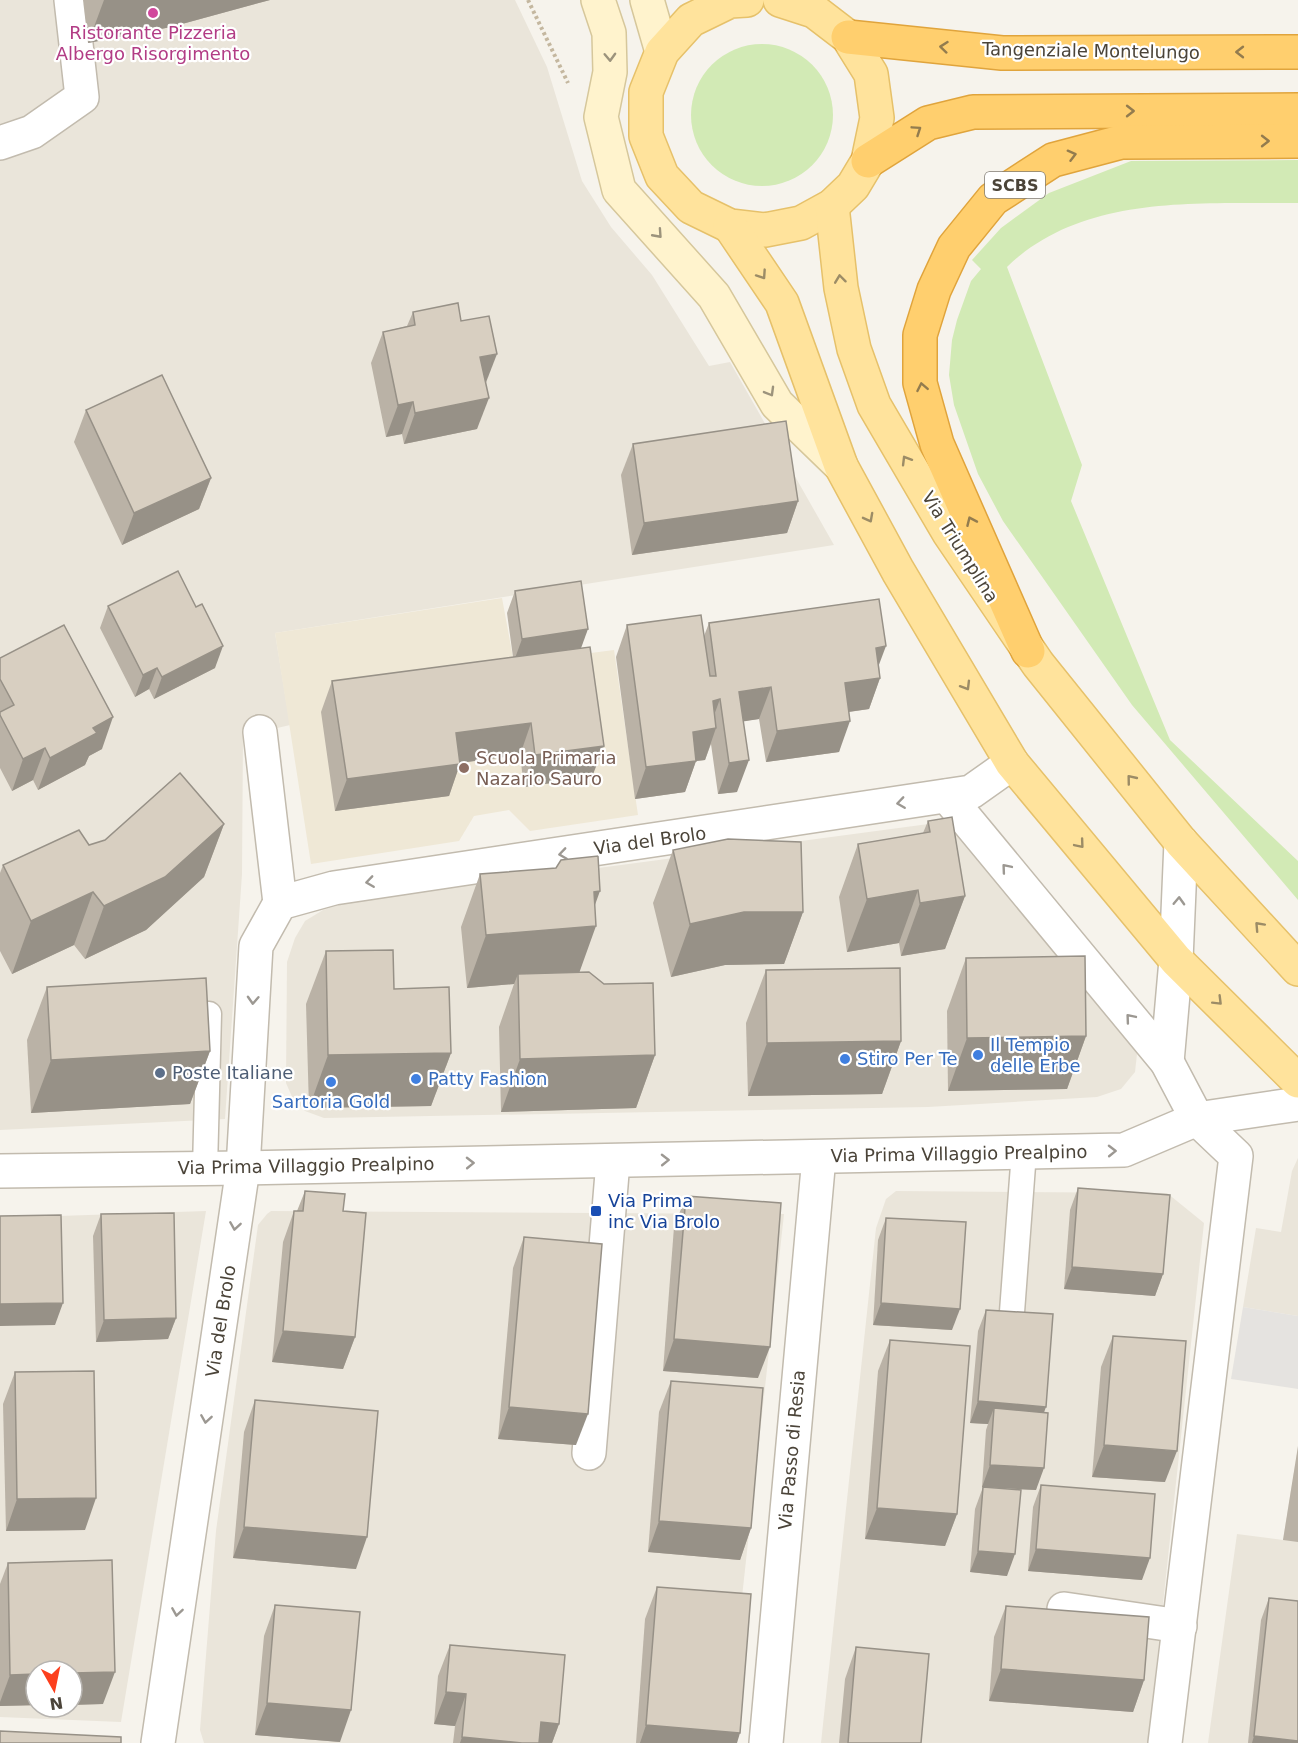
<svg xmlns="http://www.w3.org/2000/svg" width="1298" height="1743" viewBox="0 0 1298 1743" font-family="'DejaVu Sans',sans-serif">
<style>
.residential{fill:#eae5da;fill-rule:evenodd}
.education{fill:#efe8d6}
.green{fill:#d2eab5}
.parking{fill:#e5e3e0}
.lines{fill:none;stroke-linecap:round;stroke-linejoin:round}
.lane-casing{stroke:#c2bbae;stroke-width:27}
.street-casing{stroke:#c2bbae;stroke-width:36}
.secondary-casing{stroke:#d6c79b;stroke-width:36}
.primary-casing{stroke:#e6c16a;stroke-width:36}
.highway-casing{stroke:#e0a43c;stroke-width:36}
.path{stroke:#c4b79f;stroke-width:4;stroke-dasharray:3 3;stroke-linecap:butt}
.lane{stroke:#fff;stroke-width:24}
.street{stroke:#fff;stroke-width:33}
.secondary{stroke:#fff3cd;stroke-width:33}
.primary{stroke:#ffe39c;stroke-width:33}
.highway{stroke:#ffcf6e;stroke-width:33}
.wall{fill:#bab2a6}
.shaded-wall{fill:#979187}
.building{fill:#d8cfc1;stroke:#979187;stroke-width:1.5}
.oneway{stroke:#937c4e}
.oneway2{stroke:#9c937c}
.oneway3{stroke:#9c8c66}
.oneway4{stroke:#9c9892}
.hotel-dot{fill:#d1479c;stroke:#fff;stroke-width:2}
.education-dot{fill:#8d6e63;stroke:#fff;stroke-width:2}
.shop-dot{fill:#3f7fe0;stroke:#fff;stroke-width:2}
.service-dot{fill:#5c6f8a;stroke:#fff;stroke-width:2}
.transit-dot{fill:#1a4fb4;stroke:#fff;stroke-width:2}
.labels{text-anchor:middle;stroke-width:4.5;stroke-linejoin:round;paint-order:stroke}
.shield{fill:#fff;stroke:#817c74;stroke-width:1.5}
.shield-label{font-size:16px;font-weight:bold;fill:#4b4439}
.hotel-label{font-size:18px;fill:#b23c85;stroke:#fff}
.street-label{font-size:18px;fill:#4b4439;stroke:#fff}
.education-label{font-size:18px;fill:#785e54;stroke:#fff;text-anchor:start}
.shop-label{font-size:18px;fill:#366cbe;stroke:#fff;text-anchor:start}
.service-label{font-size:18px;fill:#4e5e75;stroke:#fff;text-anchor:start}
.transit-label{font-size:18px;fill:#164399;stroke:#fff;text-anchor:start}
</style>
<rect width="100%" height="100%" fill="#f6f3ec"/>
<g class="residential">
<path d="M0 0H515L547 67 582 181 611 227 652 275 709 366 730 362 834 545 275 633 290 725 243 736 242 874 225 1119 0 1130Z"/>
<path d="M936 823 958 832 1129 1029 1137 1054 1135 1072 1121 1089 1097 1097 928 1107 324 1118 305 1111 293 1099 286 1083 287 962 295 938 305 921 323 910 346 903 419 892Z"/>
<path d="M1298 1158V1316L1243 1307 1256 1228 1281 1232 1292 1171Z"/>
<path d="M896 1191 1167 1193 1204 1223 1148 1743H821L876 1228 886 1199Z"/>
<path d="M206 1211 121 1722 0 1717V1218ZM36 1671H72V1707H36Z"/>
<path d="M271 1211 784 1214 726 1743H204L200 1730 216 1531 258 1225 267 1214Z"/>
<path d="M1298 1447V1743H1208L1237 1534 1283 1540Z"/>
</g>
<path class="education" d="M502 598 514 663 614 650 638 815 530 831 509 810 474 816 459 841 311 864 275 633Z"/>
<g class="green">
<circle cx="762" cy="115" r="71"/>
<path d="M1298 160V203C1200 204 1083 193 1007 267L1082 465 1071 501 1170 740 1298 861V900L1132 705 1003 521 978 474 954 405 949 375 952 340 957 320 971 281 981 269 972 260 1001 228 1049 193 1131 161Z"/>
</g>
<path class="parking" d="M1243 1307 1298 1316V1389L1231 1379Z"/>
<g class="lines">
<g class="lane-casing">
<g id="lane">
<path d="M176 1016 209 1014 205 1169"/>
<path d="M1012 1312 1024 1152"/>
</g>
</g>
<g class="street-casing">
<g id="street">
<path d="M0 143 32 132 82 97 71 0"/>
<path d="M260 732 280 903"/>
<path d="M947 796 1167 1062 1197 1119 1236 1156 1165 1743"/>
<path d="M1167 1062 1176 960 1181 842"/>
<path d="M0 1171 243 1168 1124 1150 1197 1119 1298 1104"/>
<path d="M589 1453 613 1161"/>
<path d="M1064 1609 1180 1626"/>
<path d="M158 1743 243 1168 256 946 280 903 334 888 971 792 1012 763"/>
<path d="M766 1743 819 1157"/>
</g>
</g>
<g class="secondary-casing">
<g id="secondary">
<path d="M598 0 609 33 610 72 601 117 619 190 714 296 777 404 841 466"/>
<path d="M647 0 662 52"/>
</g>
</g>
<g class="primary-casing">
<g id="primary">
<path d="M747 0 730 1 691 20 662 52 646 92V136L662 176 691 207 730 226 765 230 801 223 832 206 853 186 868 161 877 118 871 74 848 37 814 11 780 0"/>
<path d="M832 206 841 288 854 349 874 405 949 533 1038 664 1181 842 1298 969"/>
<path d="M730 226 782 303 841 466 898 571 1012 763 1176 960 1298 1081"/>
</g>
</g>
<g class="highway-casing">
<g id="highway">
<path d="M848 37 1002 53 1298 52"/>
<path d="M868 161 928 123 973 112 1298 110"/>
<path d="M1028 651 937 444 920 383V335L934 290 954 247 993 199 1053 160 1121 142 1298 141"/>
</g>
</g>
<path class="path" d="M528 0 568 83"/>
<use href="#lane" class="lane"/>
<use href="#street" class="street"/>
<use href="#secondary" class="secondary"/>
<use href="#primary" class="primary"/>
<use href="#highway" class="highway"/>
</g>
<g class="wall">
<path d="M83 0H270L171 27 88 43Z"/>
<path d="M413 312 461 321 486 384 477 429 404 444 402 434 386 437 371 363 383 332 407 326Z"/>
<path d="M86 410 211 478 199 509 122 545 74 442Z"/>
<path d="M633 444 798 501 787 533 632 555 621 475Z"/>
<path d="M515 591 581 648 592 777 524 787 520 755 460 763 449 796 335 811 321 712 332 681 513 657 507 613Z"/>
<path d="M108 606 215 668 154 699 149 689 135 697 100 628Z"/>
<path d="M709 623 879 665 880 678 869 709 849 712 839 752 766 762 759 719 743 721 737 792 718 794 711 744 705 760 696 761 685 792 635 799 616 657 627 625 704 636Z"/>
<path d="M0 658 102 749 89 756 85 765 38 790 33 780 12 791 0 768Z"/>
<path d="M928 821 965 896 945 949 901 956 899 943 847 952 839 897 858 844 923 833Z"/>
<path d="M224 824 204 877 146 930 85 959 74 945 12 974 0 951V873L3 865 89 845Z"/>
<path d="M673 850 803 912 784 964 725 965 671 977 653 903Z"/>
<path d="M480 874 595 905 579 973 655 1055 636 1108 501 1112 499 1027 514 984 467 988 461 927Z"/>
<path d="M326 951 451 1053 431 1106 309 1108 306 1004Z"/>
<path d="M966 958 1086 1036 1067 1089 948 1091 947 1011Z"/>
<path d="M766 970 901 1041 882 1094 748 1096 746 1023Z"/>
<path d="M47 987 210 1051 190 1104 31 1113 27 1040Z"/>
<path d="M1078 1188 1163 1274 1155 1296 1064 1289 1070 1210Z"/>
<path d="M305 1191 343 1211 355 1337 343 1369 272 1362 283 1242 294 1211H297Z"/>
<path d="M686 1196 758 1378 663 1371 674 1227Z"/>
<path d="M101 1214 176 1318 168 1339 96 1342 93 1236Z"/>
<path d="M886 1218 952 1330 873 1325 878 1240Z"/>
<path d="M524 1237 576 1445 498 1439 513 1268Z"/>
<path d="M986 1310 1044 1412 1036 1490 982 1487 986 1430 988 1424 970 1423 978 1331Z"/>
<path d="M1113 1336 1165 1482 1092 1477 1101 1367Z"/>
<path d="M890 1340 957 1514 945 1546 865 1539 878 1371Z"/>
<path d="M15 1372 85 1530 6 1531 3 1404Z"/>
<path d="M671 1381 751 1528 740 1560 648 1552 659 1412Z"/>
<path d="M255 1400 356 1569 233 1558 244 1432Z"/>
<path d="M1298 1446V1542L1283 1540Z"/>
<path d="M1041 1485 1142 1580 1028 1571 1033 1507Z"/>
<path d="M983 1487 1007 1576 970 1572 975 1509Z"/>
<path d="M8 1563 103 1704 0 1706V1584Z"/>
<path d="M657 1587 737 1743H636L645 1619Z"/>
<path d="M1269 1598 1298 1743H1248L1261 1620Z"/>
<path d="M275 1605 340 1742 255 1735 264 1636Z"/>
<path d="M1006 1606 1144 1680 1133 1712 989 1701 994 1637Z"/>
<path d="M450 1645 559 1724 552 1743H453L455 1726 434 1724 438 1676Z"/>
<path d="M856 1647 921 1743H839L845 1679Z"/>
</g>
<g class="shaded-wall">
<path d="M104 0H270L171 27 88 43Z"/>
<path d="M497 354 485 385 480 357Z"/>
<path d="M489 398 477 429 404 444 415 413Z"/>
<path d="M413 402 402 434 386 437 398 405Z"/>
<path d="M211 478 199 509 122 545 134 513Z"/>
<path d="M798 501 787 533 632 555 644 523Z"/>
<path d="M588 629 580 651 514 661 522 639Z"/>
<path d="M223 646 215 668 154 699 162 677Z"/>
<path d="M886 646 874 678 876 648Z"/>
<path d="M157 668 149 689 135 697 143 675Z"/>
<path d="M880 678 869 709 833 714 845 683Z"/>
<path d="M771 687 759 719 727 724 739 692Z"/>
<path d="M720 699 709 729 716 728 705 760 696 761 685 792 635 799 646 767 713 701Z"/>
<path d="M113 717 102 749 89 756 85 765 38 790 50 758 93 728Z"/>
<path d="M850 721 839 752 766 762 777 731Z"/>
<path d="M531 723 520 755 444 765 456 733Z"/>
<path d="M604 746 592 777 524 787 535 755Z"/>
<path d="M45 748 33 780 12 791 23 759Z"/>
<path d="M749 760 737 792 718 794 729 763Z"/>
<path d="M460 764 449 796 335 811 347 779Z"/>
<path d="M224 824 204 877 146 930 85 959 104 906Z"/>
<path d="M918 890 899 943 847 952 867 899Z"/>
<path d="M600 891 587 927 596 926 577 979 518 974 514 984 467 988 486 935 594 892Z"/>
<path d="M93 892 74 945 12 974 31 921Z"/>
<path d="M965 896 945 949 901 956 920 903Z"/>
<path d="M744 912H803L784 964 725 965 671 977 690 924Z"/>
<path d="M1086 1036 1067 1089 948 1091 967 1038Z"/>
<path d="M901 1041 882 1094 748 1096 767 1043Z"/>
<path d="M210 1051 190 1104 31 1113 51 1060Z"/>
<path d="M451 1053 431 1106 309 1108 328 1055Z"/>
<path d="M655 1055 636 1108 501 1112 520 1059Z"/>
<path d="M1072 1267 1163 1274 1155 1296 1064 1289Z"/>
<path d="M63 1303 55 1325 0 1326V1304Z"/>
<path d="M881 1303 960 1309 952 1330 873 1325Z"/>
<path d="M176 1318 168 1339 96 1342 104 1320Z"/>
<path d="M283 1331 355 1337 343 1369 272 1362Z"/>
<path d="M674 1339 770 1347 758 1378 663 1371Z"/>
<path d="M978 1401 1046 1407 1038 1429 994 1408 988 1424 970 1423Z"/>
<path d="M509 1407 588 1414 576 1445 498 1439Z"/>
<path d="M1104 1445 1177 1451 1165 1482 1092 1477Z"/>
<path d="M990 1465 1044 1468 1036 1490 982 1487Z"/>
<path d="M96 1498 85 1530 6 1531 17 1499Z"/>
<path d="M877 1508 957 1514 945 1546 865 1539Z"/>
<path d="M659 1521 751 1528 740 1560 648 1552Z"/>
<path d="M244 1527 367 1537 356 1569 233 1558Z"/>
<path d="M1036 1549 1150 1558 1142 1580 1028 1571Z"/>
<path d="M978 1551 1015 1554 1007 1576 970 1572Z"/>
<path d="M1001 1669 1144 1680 1133 1712 989 1701Z"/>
<path d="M115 1672 103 1704 72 1705V1673Z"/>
<path d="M36 1674V1705L0 1706V1702L10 1675Z"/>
<path d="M446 1692 466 1694 455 1726 434 1724Z"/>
<path d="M267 1703 351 1710 340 1742 255 1735Z"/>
<path d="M541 1722 559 1724 552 1743H533Z"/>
<path d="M646 1725 740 1733 737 1743H640Z"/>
<path d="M1254 1736 1298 1741V1743H1252Z"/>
<path d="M462 1737 522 1743H460Z"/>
</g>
<g class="building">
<path d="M458 303 461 321 489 316 497 354 480 357 489 398 415 413 413 402 398 405 383 332 415 325 413 312Z"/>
<path d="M162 375 211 478 134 513 86 410Z"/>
<path d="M786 421 798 501 644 523 633 444Z"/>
<path d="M178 571 196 607 202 604 223 646 162 677 157 668 143 675 108 606Z"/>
<path d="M581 581 588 629 522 639 515 591Z"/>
<path d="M879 599 886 646 876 648 880 678 845 683 850 721 777 731 771 687 739 692 749 760 729 763 720 699 713 701 716 728 693 732 696 761 646 767 627 625 701 615 710 676H716L709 623Z"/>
<path d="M64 625 113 717 93 728 97 733 50 758 45 748 23 759 0 715V712L14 705 0 679V658Z"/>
<path d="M590 647 604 746 535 755 531 723 456 733 460 764 347 779 332 681Z"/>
<path d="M180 773 224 824 165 877 104 906 93 892 31 921 3 865 79 830 89 845 105 840Z"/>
<path d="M952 817 965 896 920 903 918 890 867 899 858 844 930 832 928 821Z"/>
<path d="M728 839 801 842 803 912H744L690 924 673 850Z"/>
<path d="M598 856 600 891 594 892 596 926 486 935 480 874 556 868 561 860Z"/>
<path d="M393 950 394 989 449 987 451 1053 328 1055 326 951Z"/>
<path d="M1085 956 1086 1036 967 1038 966 958Z"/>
<path d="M900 968 901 1041 767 1043 766 970Z"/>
<path d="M589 972 604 984 653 983 655 1055 520 1059 518 974Z"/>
<path d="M206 978 210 1051 51 1060 47 987Z"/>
<path d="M1078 1188 1170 1195 1163 1274 1072 1267Z"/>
<path d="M305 1191 345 1194 343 1211 366 1213 355 1337 283 1331 294 1211H303Z"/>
<path d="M686 1196 781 1203 770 1347 674 1339Z"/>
<path d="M174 1213 176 1318 104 1320 101 1214Z"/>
<path d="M61 1215 63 1303 0 1304V1216Z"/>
<path d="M886 1218 966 1222 960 1309 881 1303Z"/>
<path d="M524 1237 602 1244 588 1414 509 1407Z"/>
<path d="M986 1310 1053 1314 1046 1407 978 1401Z"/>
<path d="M1113 1336 1186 1341 1177 1451 1104 1445Z"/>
<path d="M890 1340 970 1346 957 1514 877 1508Z"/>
<path d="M94 1371 96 1498 17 1499 15 1372Z"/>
<path d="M671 1381 763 1388 751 1528 659 1521Z"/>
<path d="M255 1400 378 1411 367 1537 244 1527Z"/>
<path d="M994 1408 1048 1413 1044 1468 990 1465Z"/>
<path d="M1041 1485 1155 1494 1150 1558 1036 1549Z"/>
<path d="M983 1487 1021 1490 1015 1554 978 1551Z"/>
<path d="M112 1560 115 1672 72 1673V1671H36V1674L10 1675 8 1563Z"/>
<path d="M657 1587 751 1594 740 1733 646 1725Z"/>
<path d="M1269 1598 1298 1601V1741L1254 1736Z"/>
<path d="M275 1605 360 1612 351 1710 267 1703Z"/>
<path d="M1006 1606 1149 1617 1144 1680 1001 1669Z"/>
<path d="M450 1645 565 1655 559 1724 541 1722 539 1743H522L462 1737 466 1694 446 1692Z"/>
<path d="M856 1647 929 1654 921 1743H848Z"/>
<path d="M0 1731 121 1737V1743H0Z"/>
</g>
<defs><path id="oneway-chevron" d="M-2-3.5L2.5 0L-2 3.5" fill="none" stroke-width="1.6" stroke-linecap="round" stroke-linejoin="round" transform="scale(1.5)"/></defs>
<g class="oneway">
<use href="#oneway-chevron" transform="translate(944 47) rotate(-174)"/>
<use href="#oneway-chevron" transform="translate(1240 52) rotate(180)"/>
<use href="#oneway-chevron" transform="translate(1130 111)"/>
<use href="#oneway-chevron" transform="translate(917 130) rotate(-34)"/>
<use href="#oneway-chevron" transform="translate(1265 141)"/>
<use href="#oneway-chevron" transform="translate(1072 155) rotate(-15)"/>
<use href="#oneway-chevron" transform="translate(922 387) rotate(-101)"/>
<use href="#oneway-chevron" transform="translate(971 521) rotate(-114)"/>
</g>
<g class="oneway2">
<use href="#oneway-chevron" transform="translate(610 57) rotate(88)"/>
<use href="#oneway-chevron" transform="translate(658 234) rotate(48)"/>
<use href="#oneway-chevron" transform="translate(770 392) rotate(60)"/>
</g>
<g class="oneway3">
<use href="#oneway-chevron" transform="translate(762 275) rotate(56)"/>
<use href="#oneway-chevron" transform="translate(840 279) rotate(-97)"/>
<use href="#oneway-chevron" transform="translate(906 460) rotate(-121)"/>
<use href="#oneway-chevron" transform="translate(869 518) rotate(62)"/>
<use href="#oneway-chevron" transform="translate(966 686) rotate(59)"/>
<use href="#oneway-chevron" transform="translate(1131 779) rotate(-129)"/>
<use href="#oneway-chevron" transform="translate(1080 844) rotate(50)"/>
<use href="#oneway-chevron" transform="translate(1259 926) rotate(-133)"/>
<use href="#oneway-chevron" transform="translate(1218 1001) rotate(45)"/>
</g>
<g class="oneway4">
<use href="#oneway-chevron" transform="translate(901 803) rotate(172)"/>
<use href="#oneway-chevron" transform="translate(563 854) rotate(172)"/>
<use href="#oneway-chevron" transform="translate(1006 868) rotate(-130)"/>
<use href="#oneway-chevron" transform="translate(370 882) rotate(172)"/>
<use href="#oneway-chevron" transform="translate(1179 901) rotate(-88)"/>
<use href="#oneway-chevron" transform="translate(253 1000) rotate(93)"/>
<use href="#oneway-chevron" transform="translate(1130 1018) rotate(-130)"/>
<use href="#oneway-chevron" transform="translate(1112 1151) rotate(-1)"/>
<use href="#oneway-chevron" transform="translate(665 1160) rotate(-1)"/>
<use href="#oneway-chevron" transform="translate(470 1163) rotate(-1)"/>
<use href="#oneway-chevron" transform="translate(235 1226) rotate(99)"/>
<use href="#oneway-chevron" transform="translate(206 1419) rotate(99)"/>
<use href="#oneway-chevron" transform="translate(177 1612) rotate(99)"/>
</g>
<circle class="hotel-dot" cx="153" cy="13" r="6"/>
<circle class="education-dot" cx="464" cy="768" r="6"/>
<g class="shop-dot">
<circle cx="978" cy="1055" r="6"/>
<circle cx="845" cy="1059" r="6"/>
<circle cx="416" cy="1079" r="6"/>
<circle cx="331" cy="1082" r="6"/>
</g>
<circle class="service-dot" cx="160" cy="1073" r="6"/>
<rect class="transit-dot" x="590" y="1205" width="12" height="12" rx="3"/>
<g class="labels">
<rect class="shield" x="985" y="172" width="60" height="26" rx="4.5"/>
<g class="shield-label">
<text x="1015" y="191">SCBS</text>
</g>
<g class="hotel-label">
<text x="153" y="39">Ristorante Pizzeria<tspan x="153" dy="21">Albergo Risorgimento</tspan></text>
</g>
<g class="street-label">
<text transform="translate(1091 51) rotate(1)" y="6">Tangenziale Montelungo</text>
<text transform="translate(960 547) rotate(58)" y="6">Via Triumplina</text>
<text transform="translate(650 841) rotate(-8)" y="6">Via del Brolo</text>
<text transform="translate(959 1154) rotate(-1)" y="6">Via Prima Villaggio Prealpino</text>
<text transform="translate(306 1166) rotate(-1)" y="6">Via Prima Villaggio Prealpino</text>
<text transform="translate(221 1321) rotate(-81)" y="6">Via del Brolo</text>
<text transform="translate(792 1450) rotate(-85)" y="6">Via Passo di Resia</text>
</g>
<g class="education-label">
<text x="476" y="764">Scuola Primaria<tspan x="476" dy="21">Nazario Sauro</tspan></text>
</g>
<g class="shop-label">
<text x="990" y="1051">Il Tempio<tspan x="990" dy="21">delle Erbe</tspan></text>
<text x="857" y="1065">Stiro Per Te</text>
<text x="428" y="1085">Patty Fashion</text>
<text x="331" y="1108" text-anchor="middle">Sartoria Gold</text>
</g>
<g class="service-label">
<text x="172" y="1079">Poste Italiane</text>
</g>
<g class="transit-label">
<text x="608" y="1207">Via Prima<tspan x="608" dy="21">inc Via Brolo</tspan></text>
</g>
</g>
<g transform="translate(54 1689) rotate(171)"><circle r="28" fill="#ffffff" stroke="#b7b4b0" stroke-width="1.5"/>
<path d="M0-4.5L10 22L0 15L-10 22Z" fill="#fc3f1d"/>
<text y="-9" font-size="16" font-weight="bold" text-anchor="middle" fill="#4b4439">N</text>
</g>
</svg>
